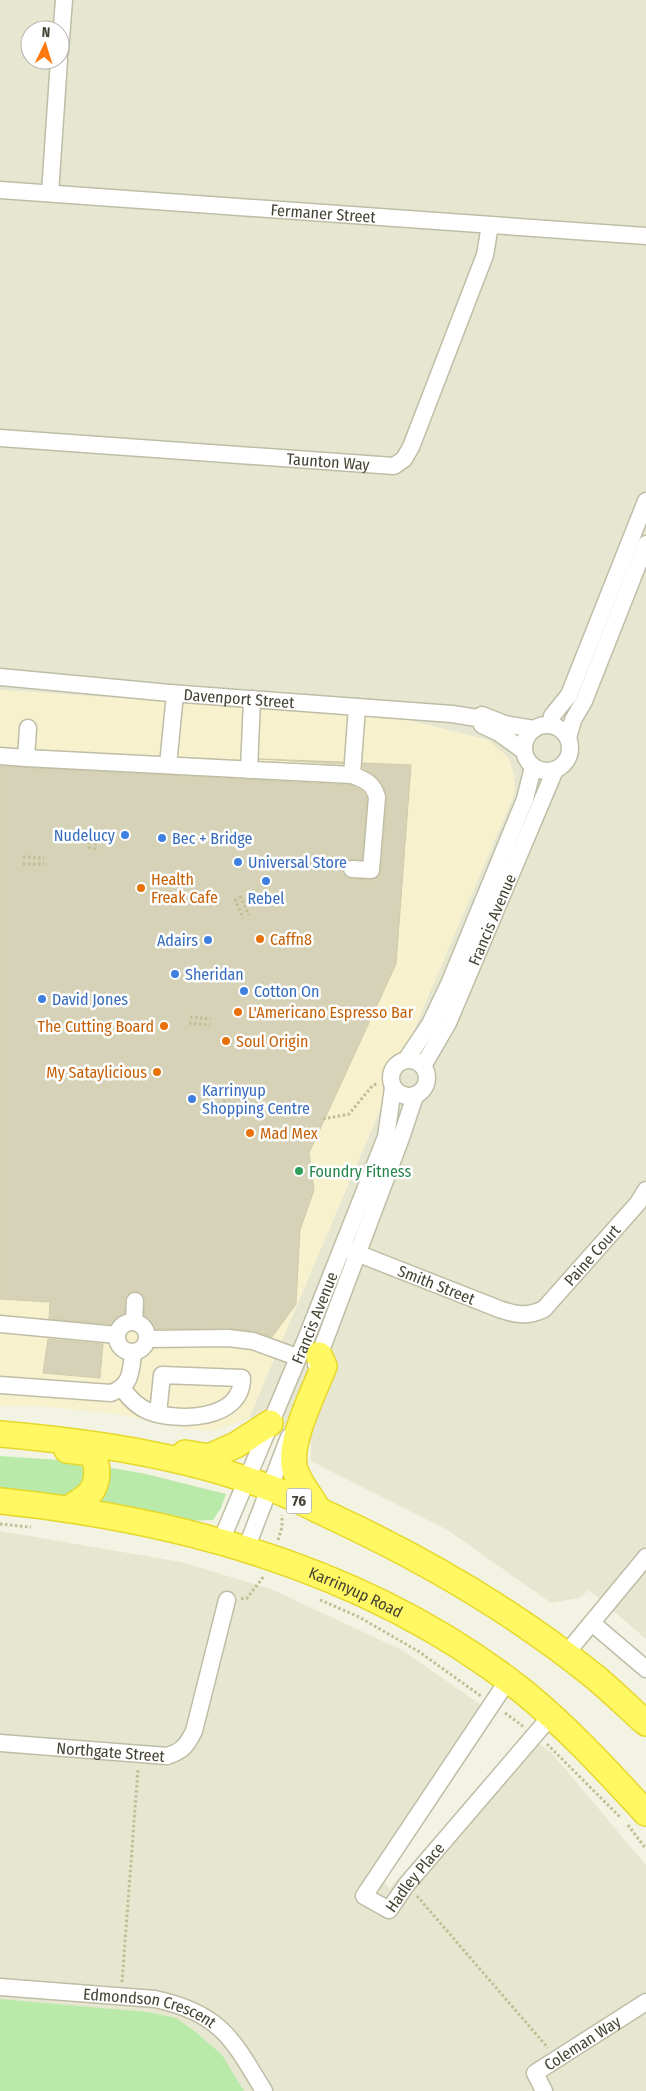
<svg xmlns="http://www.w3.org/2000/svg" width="646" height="2091" viewBox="0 0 646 2091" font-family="'Fira Sans Condensed',sans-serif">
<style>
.residential{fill:#e7e7d1;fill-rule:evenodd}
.commercial{fill:#f7f1cd}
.green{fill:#baeaa9}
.building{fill:#d5d2b8;stroke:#d0ccab}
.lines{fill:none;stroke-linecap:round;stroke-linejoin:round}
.minor-casing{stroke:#bfbda6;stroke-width:19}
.highway-casing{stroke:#e6d72b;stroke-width:28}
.path{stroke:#c1be96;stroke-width:3;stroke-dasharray:2.5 2.5;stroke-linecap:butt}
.minor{stroke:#fff;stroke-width:16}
.highway{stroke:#fff862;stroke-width:25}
.shop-dot{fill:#3f7fe0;stroke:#fff;stroke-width:2}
.food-dot{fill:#e8710a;stroke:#fff;stroke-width:2}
.leisure-dot{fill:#2e9e5b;stroke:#fff;stroke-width:2}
.labels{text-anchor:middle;stroke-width:5;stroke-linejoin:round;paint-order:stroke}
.shield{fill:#fff;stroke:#7d7b70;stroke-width:1}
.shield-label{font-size:15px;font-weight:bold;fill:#454333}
.street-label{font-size:16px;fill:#454333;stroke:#fff}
.shop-label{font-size:16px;fill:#366cbe;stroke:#fff;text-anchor:start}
.food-label{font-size:16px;fill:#c56008;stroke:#fff;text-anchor:start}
.leisure-label{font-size:16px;fill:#27864d;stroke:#fff;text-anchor:start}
</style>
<rect width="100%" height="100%" fill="#f3f3e3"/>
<g class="residential">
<path d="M0 0H646V1639L589 1590 579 1598 551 1603 449 1531 311 1461V1443L249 1418 515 792 488 740 395 717 0 690ZM30 30H60V60H30Z"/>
<path d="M0 1531 181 1562 271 1589 402 1650 494 1714 382 1876 389 1889 526 1735 551 1752 646 1865V2091H0Z"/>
</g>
<path class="commercial" d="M0 690 395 717 488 740 509 758 514 775 515 792 249 1418 214 1431 187 1429 118 1414 40 1406H0Z"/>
<g class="green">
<path d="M0 1456 74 1461 146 1474 226 1494 221 1508 213 1520 184 1521 0 1492Z"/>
<path d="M0 1999 148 2012 176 2018 197 2033 222 2055 244 2091H0Z"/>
</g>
<g class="building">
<path d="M259 759 343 762V764Z"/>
<path d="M363 763 411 765 396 964 309 1153 314 1190 300 1230 296 1304 272 1337 254 1331 228 1328 140 1329 144 1322 145 1301 144 1296 136 1291 130 1292 125 1300 124 1322 127 1328 118 1325 49 1319 50 1302 0 1299V766L350 785 362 791 367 798 362 860H347L343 864V873L351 879 370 880 379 876 381 871 387 797 381 782 373 774 363 768Z"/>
<path d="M48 1339 103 1344 100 1378 43 1373Z"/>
</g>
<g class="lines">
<g class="minor-casing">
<g id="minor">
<path d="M60 52 64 0"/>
<path id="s1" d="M0 190 646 236"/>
<path d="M50 193 59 60"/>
<path id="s2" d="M0 438 394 466 404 459 411 447 485 255 490 225"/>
<path id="s3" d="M0 677 170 693 452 714 477 718 482 715 505 724 534 729"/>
<circle cx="547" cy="748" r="23"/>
<path d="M482 725 499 733 524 751"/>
<path d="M550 725 552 716 569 695 646 501"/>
<path d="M568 738 573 720 584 701 646 544"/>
<path d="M0 756 26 758 28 728"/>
<path d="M26 758 352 775C365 780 373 783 377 797L371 870 352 869"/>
<path d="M168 765 175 694"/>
<path d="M249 770 252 699"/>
<path d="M352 775 357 707"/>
<circle cx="409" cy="1078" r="18"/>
<path d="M406 1060 430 1024 449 984 525 799 533 767"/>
<path id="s4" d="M423 1066 448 1023 555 770"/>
<path id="s5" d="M349 1250 499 1309C516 1315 528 1317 544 1309L638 1203 646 1190"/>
<circle cx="132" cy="1337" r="15"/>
<path d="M134 1322 135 1301"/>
<path d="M0 1324 117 1335"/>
<path d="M148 1339 228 1338 253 1341 297 1357"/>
<path d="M316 1364 401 1138 415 1096"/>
<path d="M0 1385 111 1393C131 1386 131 1372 133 1353"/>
<path d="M122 1388C129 1398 136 1406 148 1411 177 1422 242 1421 242 1378L162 1375 158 1414"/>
<path id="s6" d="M221 1541 306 1339 386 1137 393 1088"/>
<path d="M246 1549 289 1437"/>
<path d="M592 1623 646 1669"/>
<path d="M565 1655 646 1557"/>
<path id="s7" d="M508 1680 364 1896 389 1910 407 1884 551 1716"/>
<path id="s8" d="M0 1743 167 1756C183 1751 187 1745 194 1731L227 1600"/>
<path id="s9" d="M0 1987 155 1999C220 2013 232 2038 264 2091"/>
<path id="s10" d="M544 2091 535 2073 646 2002"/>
</g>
</g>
<g class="highway-casing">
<g id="highway">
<path d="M0 1434C91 1442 184 1455 270 1488 292 1496 313 1508 335 1518 427 1561 516 1613 595 1677 613 1692 629 1708 646 1723"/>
<path d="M67 1450 91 1453C99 1464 99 1482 90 1493 85 1499 76 1503 70 1508"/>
<path d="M185 1453 209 1457 236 1445 270 1423"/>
<path id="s11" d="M0 1501C187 1520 376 1574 525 1693 569 1729 608 1772 646 1813"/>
<path d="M318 1510C311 1496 300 1485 295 1470 287 1444 314 1392 324 1366L319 1355"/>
</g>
</g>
<g class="path">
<path d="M89 849 90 828"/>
<path d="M95 850 96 829"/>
<path d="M23 857 44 858"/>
<path d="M23 864H44"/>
<path d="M240 896 249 915"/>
<path d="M235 899 243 918"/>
<path d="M190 1017 211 1019"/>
<path d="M189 1023 210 1025"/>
<path d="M224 1095 244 1099"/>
<path d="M223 1101 243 1106"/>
<path d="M323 1119 349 1114 373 1085 378 1084"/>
<path d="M0 1524 31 1527"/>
<path d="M278 1540 282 1527V1515"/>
<path d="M241 1599 247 1598 264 1576"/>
<path d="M320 1600 359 1617 418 1651 481 1696"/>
<path d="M505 1713 524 1727"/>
<path d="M547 1744 620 1817"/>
<path d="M628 1825 646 1849"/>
<path d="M417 1896 548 2048"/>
<path d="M122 1982 138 1769"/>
</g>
<use href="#minor" class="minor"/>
<use href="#highway" class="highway"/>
</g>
<g class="shop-dot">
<circle cx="125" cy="835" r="5"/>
<circle cx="162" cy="838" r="5"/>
<circle cx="238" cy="862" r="5"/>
<circle cx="266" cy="881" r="5"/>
<circle cx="208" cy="940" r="5"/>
<circle cx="175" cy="974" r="5"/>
<circle cx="244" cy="991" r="5"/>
<circle cx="42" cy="999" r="5"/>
<circle cx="192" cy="1099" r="5"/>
</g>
<g class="food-dot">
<circle cx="141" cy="888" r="5"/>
<circle cx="260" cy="939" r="5"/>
<circle cx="238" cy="1012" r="5"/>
<circle cx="164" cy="1026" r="5"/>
<circle cx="226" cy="1041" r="5"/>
<circle cx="157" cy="1072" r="5"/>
<circle cx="250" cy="1133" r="5"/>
</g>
<circle class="leisure-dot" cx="299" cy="1171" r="5"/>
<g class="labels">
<rect class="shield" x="286.5" y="1488.5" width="25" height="25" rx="4"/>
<g class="shield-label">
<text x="299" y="1506">76</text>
</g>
<g class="street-label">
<text dy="6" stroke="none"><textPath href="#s1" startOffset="324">Fermaner Street</textPath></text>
<text dy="6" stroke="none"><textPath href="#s2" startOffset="329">Taunton Way</textPath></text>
<text dy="6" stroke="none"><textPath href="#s3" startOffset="240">Davenport Street</textPath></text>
<text dy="6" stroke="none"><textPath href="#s4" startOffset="162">Francis Avenue</textPath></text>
<text dy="6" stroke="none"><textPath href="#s5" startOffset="280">Paine Court</textPath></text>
<text dy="6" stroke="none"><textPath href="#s5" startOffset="94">Smith Street</textPath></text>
<text dy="6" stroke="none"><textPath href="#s6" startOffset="242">Francis Avenue</textPath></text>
<text dy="6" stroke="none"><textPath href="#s11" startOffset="369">Karrinyup Road</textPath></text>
<text dy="6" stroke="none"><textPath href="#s8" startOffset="111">Northgate Street</textPath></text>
<text dy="6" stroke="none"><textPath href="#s7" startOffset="330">Hadley Place</textPath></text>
<text dy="6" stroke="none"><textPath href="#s9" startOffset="152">Edmondson Crescent</textPath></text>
<text dy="6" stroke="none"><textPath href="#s10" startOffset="76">Coleman Way</textPath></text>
</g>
<g class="shop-label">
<text x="115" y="841" text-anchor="end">Nudelucy</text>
<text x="172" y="844">Bec + Bridge</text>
<text x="248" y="868">Universal Store</text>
<text x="266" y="904" text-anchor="middle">Rebel</text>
<text x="198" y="946" text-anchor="end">Adairs</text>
<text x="185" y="980">Sheridan</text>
<text x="254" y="997">Cotton On</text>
<text x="52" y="1005">David Jones</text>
<text x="202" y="1096">Karrinyup<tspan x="202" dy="18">Shopping Centre</tspan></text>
</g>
<g class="food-label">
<text x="151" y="885">Health<tspan x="151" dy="18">Freak Cafe</tspan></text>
<text x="270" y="945">Caffn8</text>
<text x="248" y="1018">L'Americano Espresso Bar</text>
<text x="154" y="1032" text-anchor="end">The Cutting Board</text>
<text x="236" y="1047">Soul Origin</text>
<text x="147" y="1078" text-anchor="end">My Sataylicious</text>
<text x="260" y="1139">Mad Mex</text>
</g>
<g class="leisure-label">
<text x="309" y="1177">Foundry Fitness</text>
</g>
</g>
<g transform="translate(45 45) rotate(4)"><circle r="24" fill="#ffffff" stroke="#b5b4ad"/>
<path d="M0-4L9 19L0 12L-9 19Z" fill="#ff780e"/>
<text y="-8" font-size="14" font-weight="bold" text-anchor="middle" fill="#454333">N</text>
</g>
</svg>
